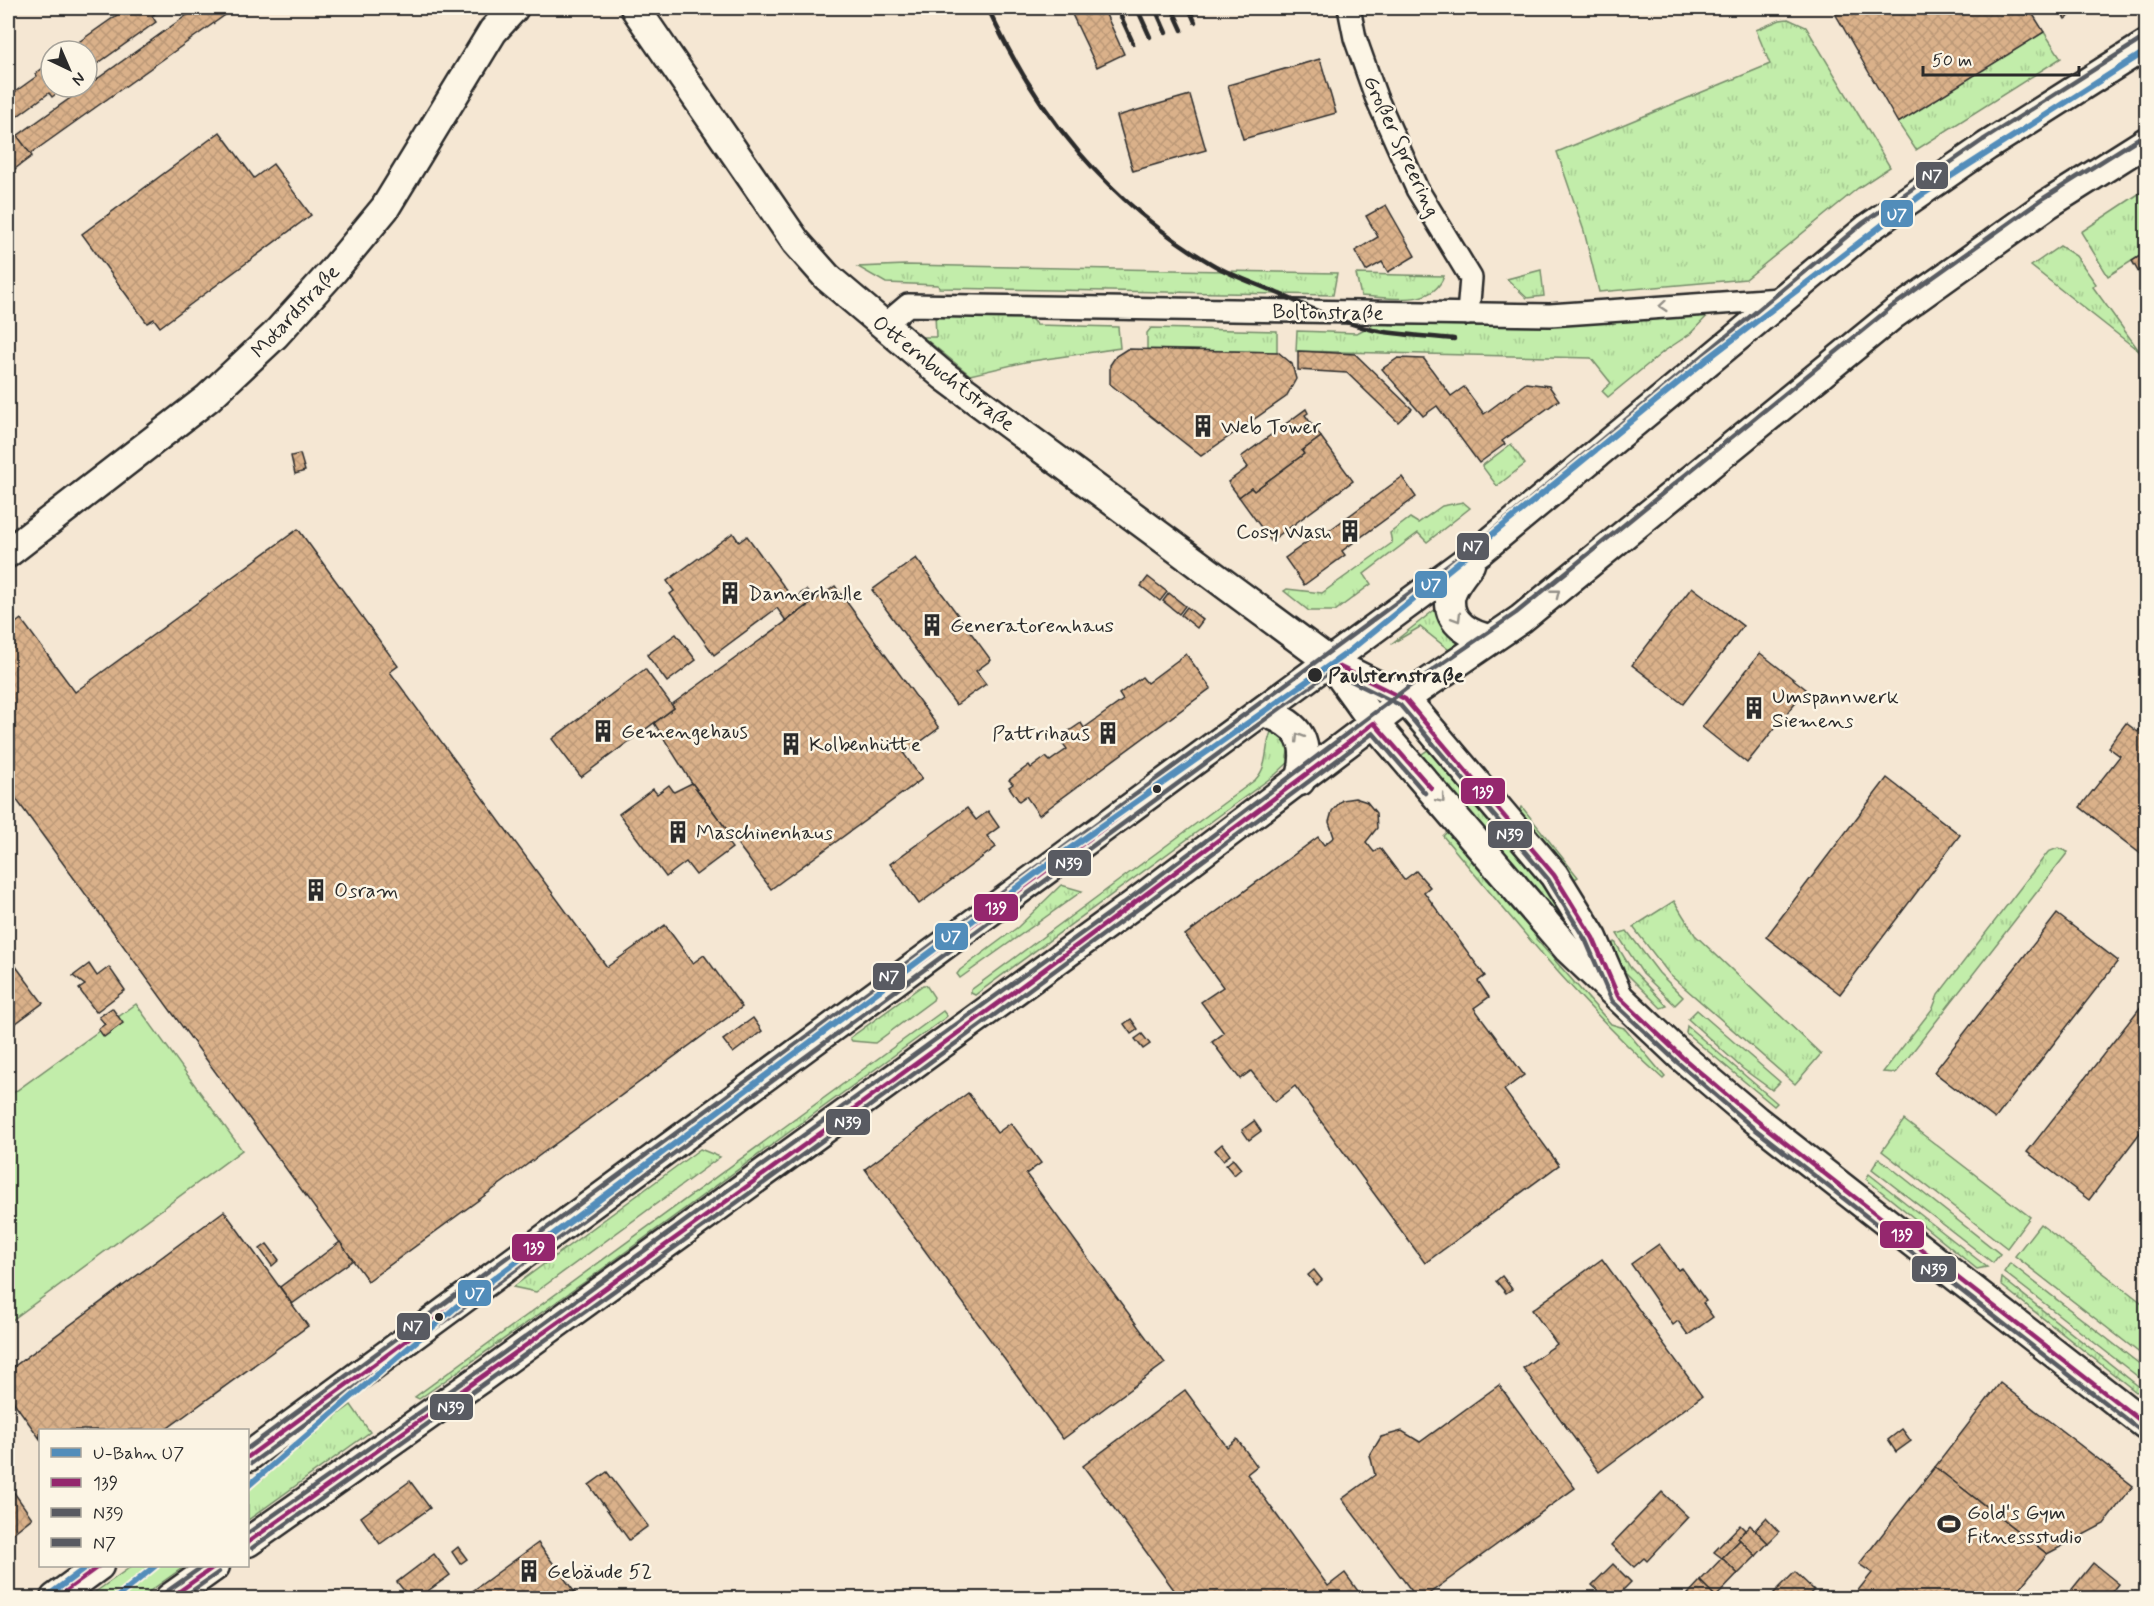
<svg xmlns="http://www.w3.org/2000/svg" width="2154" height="1606" viewBox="0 0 2154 1606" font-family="Mynerve,sans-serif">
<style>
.grass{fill:url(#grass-tufts);stroke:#768c6a;stroke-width:1.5}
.park{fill:#c2edaa;stroke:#768c6a;stroke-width:1.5}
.building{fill:url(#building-cross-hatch);stroke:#2b2b2b;stroke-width:1.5}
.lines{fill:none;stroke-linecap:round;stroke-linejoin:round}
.street-casing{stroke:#2b2b2b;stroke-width:26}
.secondary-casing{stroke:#2b2b2b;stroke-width:33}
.street{stroke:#fcf5e5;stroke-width:21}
.secondary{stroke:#fcf5e5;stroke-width:28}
.rail{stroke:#2b2b2b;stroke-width:4.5}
.bus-1-casing{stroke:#fcf5e5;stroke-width:9}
.bus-2-casing{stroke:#fcf5e5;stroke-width:9}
.bus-3-casing{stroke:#fcf5e5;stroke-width:9}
.bus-1{stroke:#95276e;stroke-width:4.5}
.bus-2{stroke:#595b62;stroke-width:4.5}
.bus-3{stroke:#595b62;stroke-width:4.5}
.metro-1-casing{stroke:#fcf5e5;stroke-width:10}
.metro-1{stroke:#528dba;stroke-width:6}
.oneway{stroke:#949088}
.stop-dot{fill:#2b2b2b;stroke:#fcf5e5;stroke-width:2}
.labels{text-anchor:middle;stroke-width:5;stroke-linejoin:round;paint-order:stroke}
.street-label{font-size:21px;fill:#2b2b2b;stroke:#fcf5e5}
.poi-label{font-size:21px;fill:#2b2b2b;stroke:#fcf5e5;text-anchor:start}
.stop-label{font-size:21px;font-weight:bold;fill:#2b2b2b;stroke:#fcf5e5;text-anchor:start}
.line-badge{stroke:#fcf5e5;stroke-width:2}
.badge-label{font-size:16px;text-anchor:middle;font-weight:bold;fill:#fff}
</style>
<defs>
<pattern id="grass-tufts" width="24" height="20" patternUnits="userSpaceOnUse" patternTransform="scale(1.5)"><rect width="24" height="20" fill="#c2edaa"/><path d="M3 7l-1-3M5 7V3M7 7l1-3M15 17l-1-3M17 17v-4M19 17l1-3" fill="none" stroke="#a7cb92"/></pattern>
<pattern id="building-cross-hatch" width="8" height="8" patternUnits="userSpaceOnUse" patternTransform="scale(1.5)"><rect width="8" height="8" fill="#dab18a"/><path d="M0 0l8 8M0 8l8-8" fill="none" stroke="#bb9877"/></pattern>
</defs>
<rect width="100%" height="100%" fill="#f5e7d3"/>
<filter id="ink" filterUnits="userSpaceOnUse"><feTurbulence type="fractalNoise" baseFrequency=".0167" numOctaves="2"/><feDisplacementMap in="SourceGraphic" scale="12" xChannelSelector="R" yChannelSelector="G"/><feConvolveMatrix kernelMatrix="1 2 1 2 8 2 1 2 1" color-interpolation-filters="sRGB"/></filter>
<g filter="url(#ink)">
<g class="grass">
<path d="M1788 19 1806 27 1890 167 1858 188 1746 279 1599 292 1584 231 1557 152 1770 64 1756 30 1780 20Z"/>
<path d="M2044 32 2061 58 1916 150 1898 123Z"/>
<path d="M2146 189V252L2108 276 2081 232Z"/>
<path d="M2060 246 2076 256 2096 284 2093 287 2140 352 2031 266Z"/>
<path d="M906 265 1337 273 1333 295 939 288 938 285 886 283 858 267Z"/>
<path d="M1541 270 1544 296 1527 298 1507 279Z"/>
<path d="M1356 274 1444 276C1433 308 1388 297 1361 296Z"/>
<path d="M1712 311 1690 334 1663 352 1608 397 1602 391 1611 383 1591 358 1296 351 1297 331 1357 333 1374 324 1547 327Z"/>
<path d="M935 313 1027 315 1037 325 1118 327 1120 348 1025 362 970 375 923 337H936Z"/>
<path d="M1151 328 1277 331V352L1147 349V333Z"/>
<path d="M1511 444 1525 464 1497 486 1482 466Z"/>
<path d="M1463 502 1470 508 1427 542 1418 533 1364 574 1371 584 1335 611H1309L1284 591 1287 589 1322 593 1392 543 1390 533 1410 518 1418 523 1442 506Z"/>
<path d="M1437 608 1465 644 1453 653 1420 627 1391 644Z"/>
<path d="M1271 732 1279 734 1289 748 1287 757 1290 761 1276 774 975 995 971 993V990L1255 780C1269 766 1264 749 1271 732Z"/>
<path d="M1428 750 1557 903 1577 939 1419 756Z"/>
<path d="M1522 807 1578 877 1573 880 1518 812Z"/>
<path d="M1451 828 1537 930 1536 939 1611 1024 1624 1028 1665 1077 1663 1079C1581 1005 1513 920 1443 836Z"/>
<path d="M2058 848 2068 852 1896 1073 1883 1072 1933 1008 1938 995 2048 852Z"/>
<path d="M1061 885 1082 891 960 978 957 974 960 970 1018 927Z"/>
<path d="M1674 901 1695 935 1821 1054 1795 1084 1670 975 1633 927Z"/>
<path d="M1627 931 1659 973 1683 997 1675 1005 1643 974 1617 934Z"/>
<path d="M1615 942 1630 967 1667 1006 1661 1008 1623 970 1609 946Z"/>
<path d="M923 985H926L934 997 933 1000 875 1043 852 1041 850 1038Z"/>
<path d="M1697 1010 1780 1082 1772 1090 1743 1069 1688 1019Z"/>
<path d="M943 1011 947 1016 945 1018 586 1281 419 1399 415 1397Z"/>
<path d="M1687 1026 1777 1103 1774 1106 1686 1033Z"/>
<path d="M1904 1120 2030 1217 2007 1248 1882 1151Z"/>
<path d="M700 1149 720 1157 536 1292 513 1287Z"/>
<path d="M1879 1158 2000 1254 1993 1263 1872 1169Z"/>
<path d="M1869 1174 1987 1267 1977 1269 1866 1179Z"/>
<path d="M2040 1224 2146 1306V1358L2015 1256Z"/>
<path d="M2010 1263 2146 1369V1383L2004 1272Z"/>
<path d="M2002 1278 2143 1390 2136 1392 2001 1285Z"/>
<path d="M351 1405 370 1432 248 1520V1481Z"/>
<path d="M132 1566H185L140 1598H87Z"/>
</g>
<path class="park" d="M136 1004 242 1150 8 1323V1097Z"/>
<g class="building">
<path d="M127 8H163L152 16 156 22 87 71V51H66Z"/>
<path d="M197 8H235L30 154 17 136Z"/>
<path d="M1069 8H1103L1124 54 1097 67Z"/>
<path d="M1832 8H2029L2044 32 1898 123Z"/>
<path d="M2058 8H2082L2065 19Z"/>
<path d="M1320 59 1336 113 1243 139 1228 85Z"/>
<path d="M51 62V87H65L52 97 49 93 8 123V97L37 76 35 74Z"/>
<path d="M1190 95 1206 150 1133 171 1117 116Z"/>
<path d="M8 123 32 156 8 174Z"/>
<path d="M220 132 254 178 273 164 311 215 160 327 154 319 147 323 82 234Z"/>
<path d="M1386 205 1415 256 1388 272 1382 262 1366 271 1355 251 1378 237 1366 216Z"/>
<path d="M2146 252V285L2132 261Z"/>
<path d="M1127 349 1278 352 1292 364 1296 379 1286 397 1201 456 1110 384V365L1116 356Z"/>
<path d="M1298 351 1355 354 1412 409 1398 422 1347 373 1298 370Z"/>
<path d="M1398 358 1424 359 1451 396 1464 387 1484 414 1526 383 1549 386 1559 400 1502 441 1505 444 1479 463 1437 406 1423 416 1382 369Z"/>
<path d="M1306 409 1308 413 1305 415 1321 437 1302 451 1304 454 1254 491 1251 488 1239 497 1228 482 1248 467 1241 457Z"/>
<path d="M1321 437 1353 481 1271 541 1239 497 1251 488 1254 491 1304 454 1302 451Z"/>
<path d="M300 454 305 471 295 474 291 456Z"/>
<path d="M1402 477 1416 497 1342 551 1345 555 1304 585 1285 558 1325 529 1327 532Z"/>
<path d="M298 529 398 666 390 672 607 967 665 925 693 963 704 955 742 1007 368 1281 8 788V629L21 619 75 692Z"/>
<path d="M733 533 739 542 747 536 793 599 806 590 814 600 786 621 777 608 714 655 670 594 674 591 667 581Z"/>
<path d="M916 558 991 660 976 671 986 684 956 705 872 590Z"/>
<path d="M1148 577 1167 592 1160 601 1141 586Z"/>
<path d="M835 586 939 728 904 754 922 779 771 889 692 783 654 723 674 708 671 705Z"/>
<path d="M1692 587 1743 626 1683 704 1632 665Z"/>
<path d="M1169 593 1185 606 1179 614 1163 601Z"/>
<path d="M1187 607 1203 620 1197 628 1181 615Z"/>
<path d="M676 634 696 660 667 682 647 655Z"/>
<path d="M1760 653 1806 689 1747 763 1702 727Z"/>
<path d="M1186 654 1211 688 1039 815 1026 796 1019 801 1009 787 1013 784 1009 780 1029 765 1031 768 1046 757 1050 761 1067 749 1059 738 1081 723 1084 728 1123 700 1119 694 1142 677 1147 683Z"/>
<path d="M645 669 674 708 581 777 552 739Z"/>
<path d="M2146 721V858L2080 807 2120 756 2108 747 2126 723 2138 732Z"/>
<path d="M1887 778 1960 835 1840 994 1766 937Z"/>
<path d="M692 783 727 830 721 834 732 848 696 875 686 862 666 877 619 814 653 789 657 794 669 785 674 792Z"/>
<path d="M1355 798 1367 802 1376 813 1377 828 1366 842 1374 852 1380 848 1404 880 1416 871 1430 887 1424 892 1485 976 1478 981 1489 997 1474 1008 1524 1075 1504 1090 1559 1165 1425 1263 1295 1086 1275 1102 1251 1071 1240 1079 1212 1042 1224 1033 1201 1002 1223 987 1185 935 1318 837 1324 845 1334 837 1329 822 1332 811 1342 800Z"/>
<path d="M967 808 976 820 988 811 999 827 987 836 996 847 919 904 890 864Z"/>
<path d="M2057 914 2118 961 1995 1119 1934 1072Z"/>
<path d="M12 961 43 1003 8 1029V964Z"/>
<path d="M89 964 97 976 109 967 125 990 96 1012 79 989 85 985 73 976Z"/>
<path d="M2146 1000V1125L2089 1200 2027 1152Z"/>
<path d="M112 1008 123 1023 104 1037 98 1029 105 1024 99 1017Z"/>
<path d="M753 1018 762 1031 733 1053 723 1040Z"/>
<path d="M1131 1019 1138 1029 1131 1034 1124 1024Z"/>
<path d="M1142 1034 1150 1044 1143 1049 1135 1039Z"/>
<path d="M968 1093 997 1133 1011 1123 1041 1163 1026 1174 1165 1363 1063 1439 865 1169Z"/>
<path d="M1254 1121 1261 1131 1249 1140 1242 1130Z"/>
<path d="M1222 1144 1230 1155 1223 1160 1215 1150Z"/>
<path d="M1233 1159 1241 1169 1234 1175 1226 1165Z"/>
<path d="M224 1211 308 1326 165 1430H40V1439L8 1394V1371Z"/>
<path d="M340 1242 353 1260 292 1304 280 1287Z"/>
<path d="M267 1244 279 1260 272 1266 260 1249Z"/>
<path d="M1659 1244 1678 1270 1682 1268 1706 1301 1703 1303 1713 1317 1688 1335 1678 1321 1673 1325 1631 1264Z"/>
<path d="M1602 1259 1702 1396 1599 1472 1523 1368 1557 1344 1532 1310Z"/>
<path d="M1314 1270 1322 1280 1316 1285 1308 1275Z"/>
<path d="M1502 1276 1512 1289 1506 1293 1496 1281Z"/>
<path d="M2000 1383 2133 1486 2104 1524 2047 1554 1935 1467Z"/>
<path d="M1499 1385 1575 1488 1423 1598H1417L1342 1499 1375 1475 1370 1455 1381 1437 1402 1431 1420 1442Z"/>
<path d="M1185 1390 1227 1447 1237 1439 1257 1466 1247 1474 1328 1586 1345 1573 1363 1598H1180L1083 1466Z"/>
<path d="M1902 1429 1911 1441 1896 1452 1888 1440Z"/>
<path d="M1935 1467 2047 1554 2012 1598H1852L1872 1573 1859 1564Z"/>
<path d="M607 1472 648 1526 629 1540 589 1485Z"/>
<path d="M410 1481 430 1508 380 1544 361 1517Z"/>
<path d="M8 1484 32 1518 8 1537Z"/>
<path d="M1662 1492 1688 1517 1647 1561 1644 1558 1634 1567 1611 1545Z"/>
<path d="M1766 1518 1779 1532 1768 1543 1755 1530Z"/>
<path d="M1740 1525 1745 1530 1738 1538 1740 1540 1722 1558 1714 1552Z"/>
<path d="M1750 1525 1768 1543 1756 1556 1738 1538Z"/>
<path d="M1740 1540 1756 1556 1738 1574 1722 1558Z"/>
<path d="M538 1543 579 1598H463Z"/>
<path d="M458 1547 467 1559 460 1564 452 1552Z"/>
<path d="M434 1554 450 1575 418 1598H410L397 1582Z"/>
<path d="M1722 1558 1738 1574 1716 1597 1700 1581Z"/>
<path d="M2093 1563 2119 1584 2108 1598H2065Z"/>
<path d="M1613 1564 1631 1582 1615 1598H1606L1592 1585Z"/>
<path d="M1795 1572 1814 1590 1805 1598H1769Z"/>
<path d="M1700 1581 1716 1597 1718 1598H1692L1688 1594Z"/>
</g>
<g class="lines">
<g class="street-casing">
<g id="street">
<path d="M1349 8 1355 38 1376 97 1417 189 1471 278 1468 314"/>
<path d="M882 327 908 305 1550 315 1780 299"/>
</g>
</g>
<g class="secondary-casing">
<g id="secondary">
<path d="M635 8 796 242 827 277 944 376 1330 662 1405 699 1554 875 1593 938 1618 996"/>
<path d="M8 553 208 398 275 335 333 271 385 208 493 31 514 8"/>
<path d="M1470 564C1463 574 1450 587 1450 601 1449 624 1472 636 1491 639"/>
<path d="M1333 666 1374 723 1567 948 1682 1057 1756 1120 2146 1425"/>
<path d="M1263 712C1301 724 1311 743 1300 781"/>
<path d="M248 1457 1481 550 1867 229 1987 146 2146 45"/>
<path d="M248 1542 484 1376 1133 905 1416 691 1521 619 1894 314 2048 204 2146 142"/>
<path d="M55 1598 99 1566"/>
<path d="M170 1598 215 1566"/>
</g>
</g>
<use href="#street" class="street"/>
<use href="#secondary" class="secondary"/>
<g class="rail">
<path d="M988 8C1036 114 1111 205 1212 264 1232 276 1254 283 1275 292 1306 306 1339 322 1373 330 1399 335 1427 336 1454 339"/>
<path d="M1117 8 1133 43"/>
<path d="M1137 8 1150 37"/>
<path d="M1155 8 1166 33"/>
<path d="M1172 8 1182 30"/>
<path d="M1189 8 1195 22"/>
</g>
<g class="bus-1-casing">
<g id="bus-1">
<path d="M248 1457 1330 662 1405 699 1554 875 1593 938 1618 996 1682 1057 1756 1120 2146 1425"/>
<path d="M248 1542C628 1275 1004 1003 1374 723L1431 788"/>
<path d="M55 1598 99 1566"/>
<path d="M170 1598 215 1566"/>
</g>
</g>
<g class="bus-2-casing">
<g id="bus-2">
<path d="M252 1463 1331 671 1400 705 1548 879 1586 941 1612 1001 1677 1062 1751 1126 2141 1431"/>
<path d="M252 1548C630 1282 1004 1012 1373 733L1425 793"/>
<path d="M182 1598 219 1572"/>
</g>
</g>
<g class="bus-3-casing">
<g id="bus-3">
<path d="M248 1448 1476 544 1863 223 1983 140 2142 39"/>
<path d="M248 1533 480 1370 1129 899 1411 685 1516 613 1890 308 2044 198 2142 136"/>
<path d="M166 1592 203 1566"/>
</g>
</g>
<use href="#bus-1" class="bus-1"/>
<use href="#bus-2" class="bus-2"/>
<use href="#bus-3" class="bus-3"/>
<g class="metro-1-casing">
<g id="metro-1">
<path d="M248 1486 456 1307 1055 859 1347 653 1706 360 1920 196 2146 51"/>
<path d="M45 1598 88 1566"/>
<path d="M116 1598 155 1566"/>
</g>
</g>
<use href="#metro-1" class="metro-1"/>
</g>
<defs><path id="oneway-chevron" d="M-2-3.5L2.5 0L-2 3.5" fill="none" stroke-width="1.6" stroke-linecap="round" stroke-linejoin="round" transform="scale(1.5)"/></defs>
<g class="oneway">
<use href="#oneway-chevron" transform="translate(1663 306) rotate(175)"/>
<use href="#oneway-chevron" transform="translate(1556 593) rotate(-38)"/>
<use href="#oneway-chevron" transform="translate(1457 618) rotate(59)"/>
<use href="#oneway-chevron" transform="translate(1299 737) rotate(-122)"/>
<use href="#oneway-chevron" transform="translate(1441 799) rotate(50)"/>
</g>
</g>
<defs>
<g id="building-bare" transform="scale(1.8)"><path d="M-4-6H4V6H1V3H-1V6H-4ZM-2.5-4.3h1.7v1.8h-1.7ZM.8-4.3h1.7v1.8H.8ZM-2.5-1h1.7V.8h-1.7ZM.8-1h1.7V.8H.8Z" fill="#2b2b2b" stroke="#fcf5e5" stroke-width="2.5" paint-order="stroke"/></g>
<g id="stadium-bare" transform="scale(1.8)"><path d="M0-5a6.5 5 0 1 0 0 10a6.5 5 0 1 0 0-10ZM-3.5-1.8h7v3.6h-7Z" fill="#2b2b2b" stroke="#fcf5e5" stroke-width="2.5" paint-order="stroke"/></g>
</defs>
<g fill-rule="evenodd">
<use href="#building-bare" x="1203" y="426"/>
<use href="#building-bare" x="1350" y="531"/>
<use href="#building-bare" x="730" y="593"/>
<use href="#building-bare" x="932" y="625"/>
<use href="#building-bare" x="1754" y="708"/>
<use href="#building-bare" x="603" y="731"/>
<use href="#building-bare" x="1108" y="733"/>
<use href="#building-bare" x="791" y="744"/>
<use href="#building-bare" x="678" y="832"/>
<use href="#building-bare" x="316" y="890"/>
<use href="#stadium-bare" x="1949" y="1524"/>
<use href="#building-bare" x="529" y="1571"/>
</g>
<g class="stop-dot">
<circle cx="1315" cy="675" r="8"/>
<circle cx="1157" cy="789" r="5"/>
<circle cx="439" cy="1317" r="5"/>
</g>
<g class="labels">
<g class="street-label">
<text transform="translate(1402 146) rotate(65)" y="7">Großer Spreering</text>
<text transform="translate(295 311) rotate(-47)" y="7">Motardstraße</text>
<text transform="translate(1328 312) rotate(1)" y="7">Boltonstraße</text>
<text transform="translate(944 373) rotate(38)" y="7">Otternbuchtstraße</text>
</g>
<g class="poi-label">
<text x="1221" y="433">Web Tower</text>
<text x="1332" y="538" text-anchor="end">Cosy Wash</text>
<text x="748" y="600">Dannerhalle</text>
<text x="950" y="632">Generatorenhaus</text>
<text x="1772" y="703">Umspannwerk<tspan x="1772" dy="24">Siemens</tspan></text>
<text x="621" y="738">Gemengehaus</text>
<text x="1090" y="740" text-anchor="end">Pattrihaus</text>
<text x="809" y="751">Kolbenhütte</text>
<text x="696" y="839">Maschinenhaus</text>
<text x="334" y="897">Osram</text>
<text x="1967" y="1519">Gold's Gym<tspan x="1967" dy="24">Fitnessstudio</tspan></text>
<text x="547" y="1578">Gebäude 52</text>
</g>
<g class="stop-label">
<text x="1328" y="682">Paulsternstraße</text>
</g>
</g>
<g class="line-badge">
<rect x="1915" y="161" width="34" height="29" rx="6" fill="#595b62"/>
<rect x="1880" y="199" width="34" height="29" rx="6" fill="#528dba"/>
<rect x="1456" y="532" width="34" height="29" rx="6" fill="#595b62"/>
<rect x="1414" y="570" width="34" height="29" rx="6" fill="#528dba"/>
<rect x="1460" y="777" width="46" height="28" rx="6" fill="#95276e"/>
<rect x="1487" y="820" width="46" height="29" rx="6" fill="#595b62"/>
<rect x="1047" y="849" width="45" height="28" rx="6" fill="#595b62"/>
<rect x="973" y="893" width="46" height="29" rx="6" fill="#95276e"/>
<rect x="934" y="922" width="35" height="29" rx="6" fill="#528dba"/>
<rect x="872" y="962" width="34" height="29" rx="6" fill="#595b62"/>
<rect x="825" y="1108" width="46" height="28" rx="6" fill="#595b62"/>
<rect x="1879" y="1220" width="46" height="29" rx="6" fill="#95276e"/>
<rect x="511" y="1233" width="45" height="29" rx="6" fill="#95276e"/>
<rect x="1911" y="1255" width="46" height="28" rx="6" fill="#595b62"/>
<rect x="457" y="1279" width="35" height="28" rx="6" fill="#528dba"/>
<rect x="396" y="1312" width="35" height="29" rx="6" fill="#595b62"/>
<rect x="429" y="1393" width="45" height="28" rx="6" fill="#595b62"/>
</g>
<g class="badge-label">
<text x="1932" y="181">N7</text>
<text x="1897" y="220">U7</text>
<text x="1473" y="552">N7</text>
<text x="1431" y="590">U7</text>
<text x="1483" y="797">139</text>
<text x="1510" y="840">N39</text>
<text x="1069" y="869">N39</text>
<text x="996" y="913">139</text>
<text x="951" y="942">U7</text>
<text x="889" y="982">N7</text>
<text x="848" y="1128">N39</text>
<text x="1902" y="1240">139</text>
<text x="534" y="1253">139</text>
<text x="1934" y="1275">N39</text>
<text x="475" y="1299">U7</text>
<text x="413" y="1332">N7</text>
<text x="451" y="1413">N39</text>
</g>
<rect width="2154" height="1606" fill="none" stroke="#fcf5e5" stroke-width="30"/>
<rect x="15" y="15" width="2124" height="1576" fill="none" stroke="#2b2b2b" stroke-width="2" filter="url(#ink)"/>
<rect x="39" y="1429" width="210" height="138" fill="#fcf5e5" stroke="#a8a49b" stroke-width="1.5"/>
<rect x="51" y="1448" width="30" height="9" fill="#528dba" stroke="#a8a49b" stroke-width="1.5"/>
<text x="93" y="1459" font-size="18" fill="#2b2b2b">U-Bahn U7</text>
<rect x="51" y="1478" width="30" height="9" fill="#95276e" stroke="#a8a49b" stroke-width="1.5"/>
<text x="93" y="1489" font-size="18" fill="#2b2b2b">139</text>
<rect x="51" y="1508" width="30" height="9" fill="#595b62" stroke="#a8a49b" stroke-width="1.5"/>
<text x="93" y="1519" font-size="18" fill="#2b2b2b">N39</text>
<rect x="51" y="1538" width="30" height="9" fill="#595b62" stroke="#a8a49b" stroke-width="1.5"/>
<text x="93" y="1549" font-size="18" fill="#2b2b2b">N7</text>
<g transform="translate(69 69) rotate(136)"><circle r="28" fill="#fcf5e5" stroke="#a8a49b" stroke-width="1.5"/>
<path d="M0-4.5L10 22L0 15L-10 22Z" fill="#2b2b2b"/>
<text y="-9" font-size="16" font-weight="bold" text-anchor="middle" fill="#2b2b2b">N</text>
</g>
<path d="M1923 66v9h156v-9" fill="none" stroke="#2b2b2b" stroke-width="3"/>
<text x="1932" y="66" font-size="18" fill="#2b2b2b" stroke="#fcf5e5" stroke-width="4.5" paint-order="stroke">50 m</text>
</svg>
